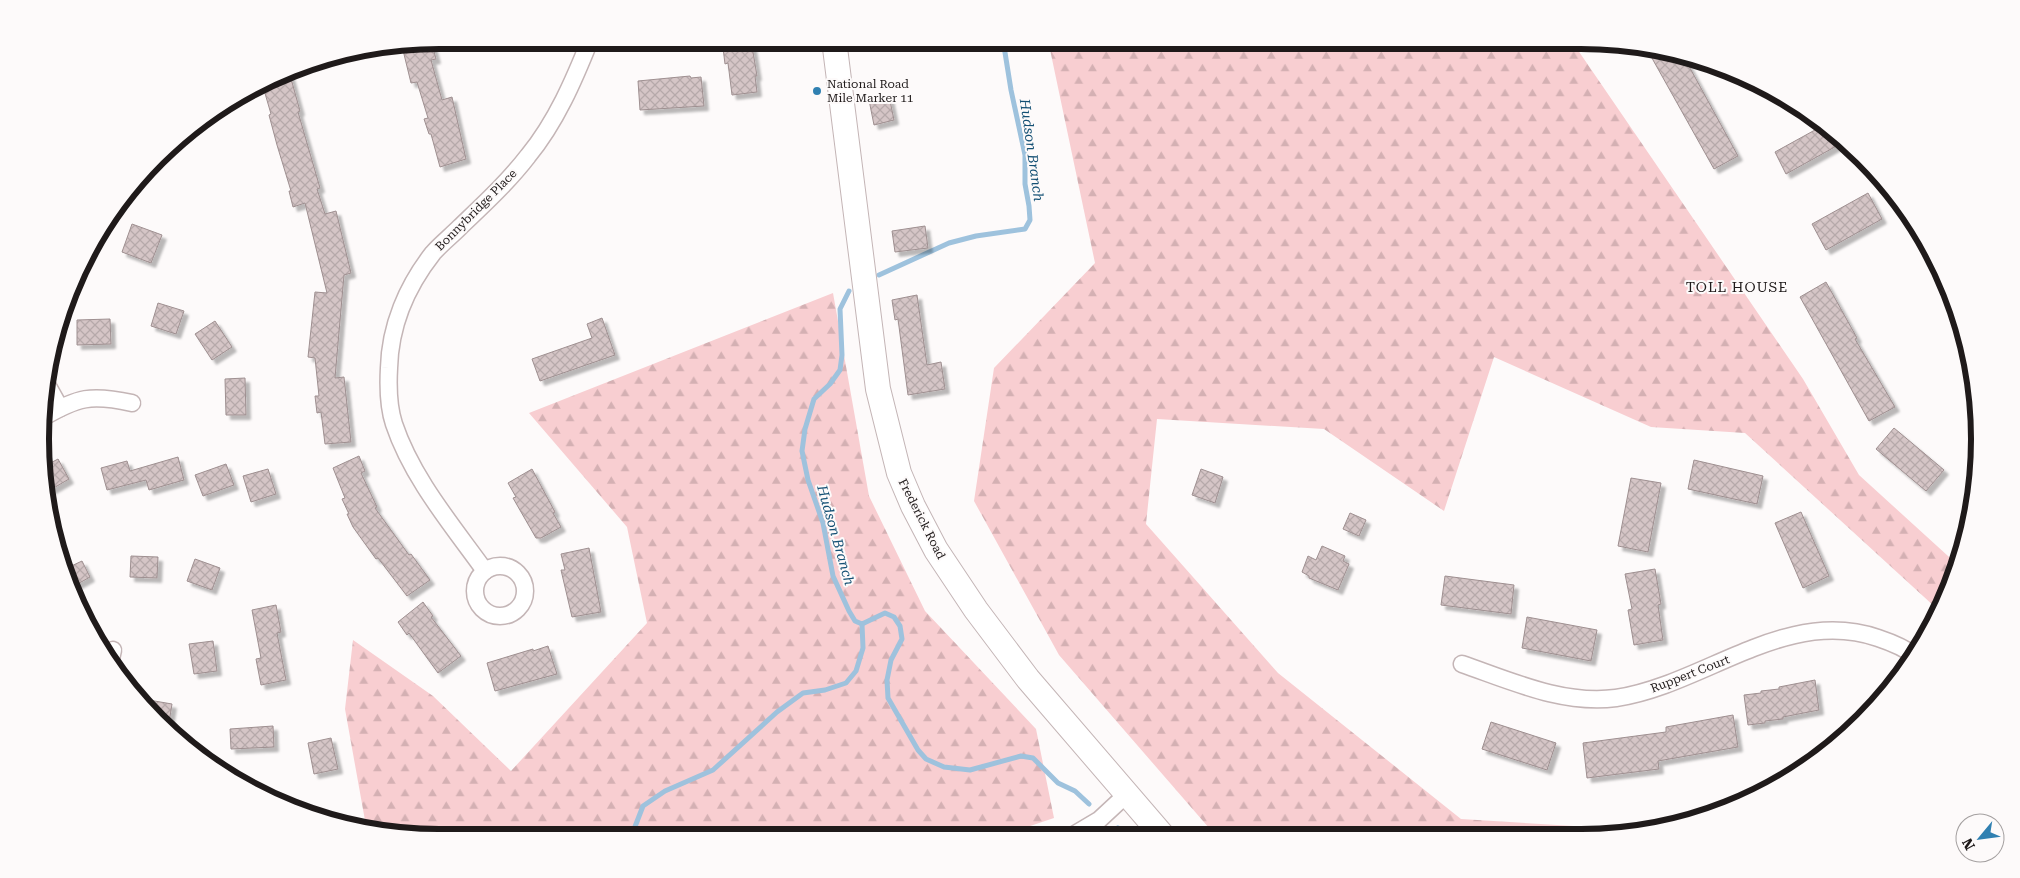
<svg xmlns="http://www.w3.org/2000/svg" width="2020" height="878" viewBox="0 0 2020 878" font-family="'Roboto Serif',serif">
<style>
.forest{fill:url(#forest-firs)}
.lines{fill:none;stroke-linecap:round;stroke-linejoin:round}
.stream{stroke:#9ec2dd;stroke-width:5}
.building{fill:url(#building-cross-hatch);stroke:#9e8f90;filter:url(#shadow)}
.minor-casing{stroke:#c4b5b6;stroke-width:19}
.secondary-casing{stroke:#c4b5b6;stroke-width:26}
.minor{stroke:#fff;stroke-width:16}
.secondary{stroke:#fff;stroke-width:24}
.poi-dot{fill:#3080b1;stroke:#fdfafa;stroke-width:2}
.labels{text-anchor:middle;stroke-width:4;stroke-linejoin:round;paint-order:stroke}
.poi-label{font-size:12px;fill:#1f1a1a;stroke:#fdfafa;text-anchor:start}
.street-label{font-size:12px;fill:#1f1a1a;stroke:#fdfafa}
.water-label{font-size:14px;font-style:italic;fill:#145074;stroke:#fdfafa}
.neighbourhood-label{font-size:14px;letter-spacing:1px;fill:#1f1a1a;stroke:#fdfafa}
.rim{fill:none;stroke:#1f1a1a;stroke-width:6}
</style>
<defs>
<pattern id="forest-firs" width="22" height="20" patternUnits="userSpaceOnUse" patternTransform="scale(1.25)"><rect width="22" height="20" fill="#f8ced1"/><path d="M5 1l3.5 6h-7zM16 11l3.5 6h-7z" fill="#d4b0b3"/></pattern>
<pattern id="building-cross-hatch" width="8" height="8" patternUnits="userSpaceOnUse" patternTransform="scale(1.25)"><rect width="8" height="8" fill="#d5c5c6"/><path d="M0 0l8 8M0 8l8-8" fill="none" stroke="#b6a9aa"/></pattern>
<filter id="shadow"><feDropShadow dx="4.5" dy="4.5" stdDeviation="1" flood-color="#0004"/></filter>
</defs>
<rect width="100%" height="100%" fill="#fdfafa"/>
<g class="forest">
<path d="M1048 40H1571L1803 379 1859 475 1959 566 1946 593 1935 607 1745 433 1651 427 1494 357 1444 511 1324 429 1157 419 1146 524 1278 673 1461 819 1623 829 1743 802 1734 808 1633 835 1216 836 1059 655 974 501 994 368 1095 263Z"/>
<path d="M833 293 869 496 925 611 1036 729 1054 818 1000 836 439 838 366 826 345 709 353 640 433 696 511 771 647 623 627 527 529 413Z"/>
</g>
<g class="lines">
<g class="stream">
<path d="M879 275 949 243 976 236 1025 229 1030 220 1029 206 1025 184V155L1011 90 1003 40"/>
<path d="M849 291 840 309 842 355 840 370 830 384 814 399 805 429 802 451 808 480 823 523 833 576 849 611 855 621 862 624 885 613 894 617 900 626 902 639 891 660 887 680 888 698 918 750 926 759 944 767 970 770 1021 756 1033 758 1058 783 1075 791 1089 804"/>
<path d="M1118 828 1131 836"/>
<path d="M631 837 643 806 665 791 713 770 777 712 803 693 825 690 846 683 856 671 863 648 862 624"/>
</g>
</g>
<g class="building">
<path d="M725 40H751L757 76H755L757 92 732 95 728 63 725 64 723 48H726Z"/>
<path d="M426 42 427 45 432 44 436 59 431 60 442 100 452 97 466 159 440 167 431 134H429L424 119 428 118 417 82 411 83 402 46Z"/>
<path d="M1648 51 1684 57 1738 156 1714 169Z"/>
<path d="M287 72 288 76 290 75 300 111 298 112 320 188 317 189 325 214 336 211 351 273 344 275 335 378 344 377 351 442 325 444 321 412 317 413 315 396H319L315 358 308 357 315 292 327 293 305 203 293 207 289 191H291L277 145 269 115 271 114 262 83Z"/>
<path d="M690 76 691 78 701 77 704 106 640 110 638 81Z"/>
<path d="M889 96 894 120 874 125 869 100Z"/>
<path d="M1824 125 1836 133 1842 143 1786 174 1775 152Z"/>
<path d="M1868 193 1882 219 1826 250 1812 224Z"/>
<path d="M132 224 162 235 151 263 122 252Z"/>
<path d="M925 226 928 248 895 252 892 231Z"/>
<path d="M1826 282 1857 338 1855 339 1895 407 1869 421 1800 297Z"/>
<path d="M917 295 927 365 941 362 945 389 908 395 898 319 895 320 892 300Z"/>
<path d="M158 303 184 311 176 334 151 326Z"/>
<path d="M602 318 615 355 540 381 532 359 592 338 587 324Z"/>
<path d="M110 319 111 344 77 345V320Z"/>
<path d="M215 321 232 347 212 360 195 334Z"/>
<path d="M245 378 246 415H226L225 379Z"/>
<path d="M1894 428 1944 470 1926 491 1876 449Z"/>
<path d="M359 456 365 471 361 473 377 507 375 508 409 555 411 554 430 580 407 596 378 558 376 559 353 527 347 514H349L342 499 345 498 333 468Z"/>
<path d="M178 457 184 480 149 490 146 480 107 490 101 468 127 461 130 471Z"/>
<path d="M58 459 69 479 45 493 43 467Z"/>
<path d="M1694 460 1763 476 1757 504 1688 489Z"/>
<path d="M226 464 234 485 203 496 195 475Z"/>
<path d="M268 469 276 494 251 502 243 476Z"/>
<path d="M532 469 555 512 553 513 561 527 541 538H536L513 498 516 497 508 483Z"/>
<path d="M1201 469 1223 477 1215 503 1192 495Z"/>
<path d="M1631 478 1661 483 1648 552 1618 546Z"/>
<path d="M1801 512 1829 576 1803 588 1775 523Z"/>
<path d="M1350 513 1366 520 1359 536 1343 529Z"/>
<path d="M1322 546 1345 556 1343 561 1349 564 1338 590 1309 578V576L1302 572 1308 556 1316 560Z"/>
<path d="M589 548 601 612 572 617 561 570H565L561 554Z"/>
<path d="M131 556 158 557 157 578 130 577Z"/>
<path d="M195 559 220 568 212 590 187 581Z"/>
<path d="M82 561 90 577 74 586 67 568Z"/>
<path d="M1655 569 1661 604 1658 605 1663 640 1634 645 1628 610 1632 609 1625 574Z"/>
<path d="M1445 576 1514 585 1511 614 1441 605Z"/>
<path d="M423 602 433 616 431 617 461 656 438 673 409 633 407 635 398 622Z"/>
<path d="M276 605 281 632 277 633 286 680 261 685 256 659 261 658 252 610Z"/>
<path d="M1527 617 1597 630 1591 661 1522 648Z"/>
<path d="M213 641 217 671 194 674 189 644Z"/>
<path d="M548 646 557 674 495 691 487 663 533 649V651Z"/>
<path d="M1815 680 1819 710 1783 717V719L1765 721V723L1748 725 1744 695 1761 693V691L1779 689V687Z"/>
<path d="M143 699 172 704 168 729 158 718Z"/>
<path d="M1733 715 1738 747 1658 761 1659 769 1587 778 1583 743 1666 732V727Z"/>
<path d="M1491 722 1556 743 1547 770 1482 749Z"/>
<path d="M273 726 274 747 231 749 230 729Z"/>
<path d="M331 738 338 769 314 774 308 743Z"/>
</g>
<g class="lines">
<g class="minor-casing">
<g id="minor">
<path d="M46 383 60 408"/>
<path d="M42 418C78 397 91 394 132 403"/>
<circle cx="500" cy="591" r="25"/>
<path d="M485 571C452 525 412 478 394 424 388 406 388 386 389 368 390 326 407 286 433 253 441 244 451 236 460 227 484 204 508 182 528 156 556 122 574 80 590 40"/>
<path d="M111 659 113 650"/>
<path d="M1462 664C1511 681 1563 705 1616 698 1704 685 1786 606 1878 638 1890 642 1905 648 1915 656"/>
<path d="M1072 836 1099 820 1127 794"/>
</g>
</g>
<g class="secondary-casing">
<path id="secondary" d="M834 40 878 389 899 473 913 506 936 550 976 610 1028 679 1163 836"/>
</g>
<use href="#minor" class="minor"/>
<use href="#secondary" class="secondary"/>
</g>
<circle class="poi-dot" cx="817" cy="91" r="5"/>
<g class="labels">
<g class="poi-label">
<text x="827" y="88">National Road<tspan x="827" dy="14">Mile Marker 11</tspan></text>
</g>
<g class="street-label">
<text transform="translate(476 210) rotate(-45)" y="4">Bonnybridge Place</text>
<text transform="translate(922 519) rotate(63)" y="4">Frederick Road</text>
<text transform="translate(1690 674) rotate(-21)" y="4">Ruppert Court</text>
</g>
<g class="water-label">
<text transform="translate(1032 150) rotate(82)" y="5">Hudson Branch</text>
<text transform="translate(836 535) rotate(74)" y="5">Hudson Branch</text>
</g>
<g class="neighbourhood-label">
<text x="1737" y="292">TOLL HOUSE</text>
</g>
</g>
<path d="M0 0H2020V878H0ZM439 49H1581A390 390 0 0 1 1971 439V439A390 390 0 0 1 1581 829H439A390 390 0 0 1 49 439V439A390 390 0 0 1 439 49Z" fill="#fdfafa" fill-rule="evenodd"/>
<path class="rim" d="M439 49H1581A390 390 0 0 1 1971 439V439A390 390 0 0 1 1581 829H439A390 390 0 0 1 49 439V439A390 390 0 0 1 439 49Z"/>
<g transform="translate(1980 838) rotate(241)"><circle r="24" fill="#fdfafa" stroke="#a4a0a0"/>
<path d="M0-4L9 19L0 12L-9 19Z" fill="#3080b1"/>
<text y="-8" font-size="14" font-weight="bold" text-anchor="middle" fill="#1f1a1a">N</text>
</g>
</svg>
